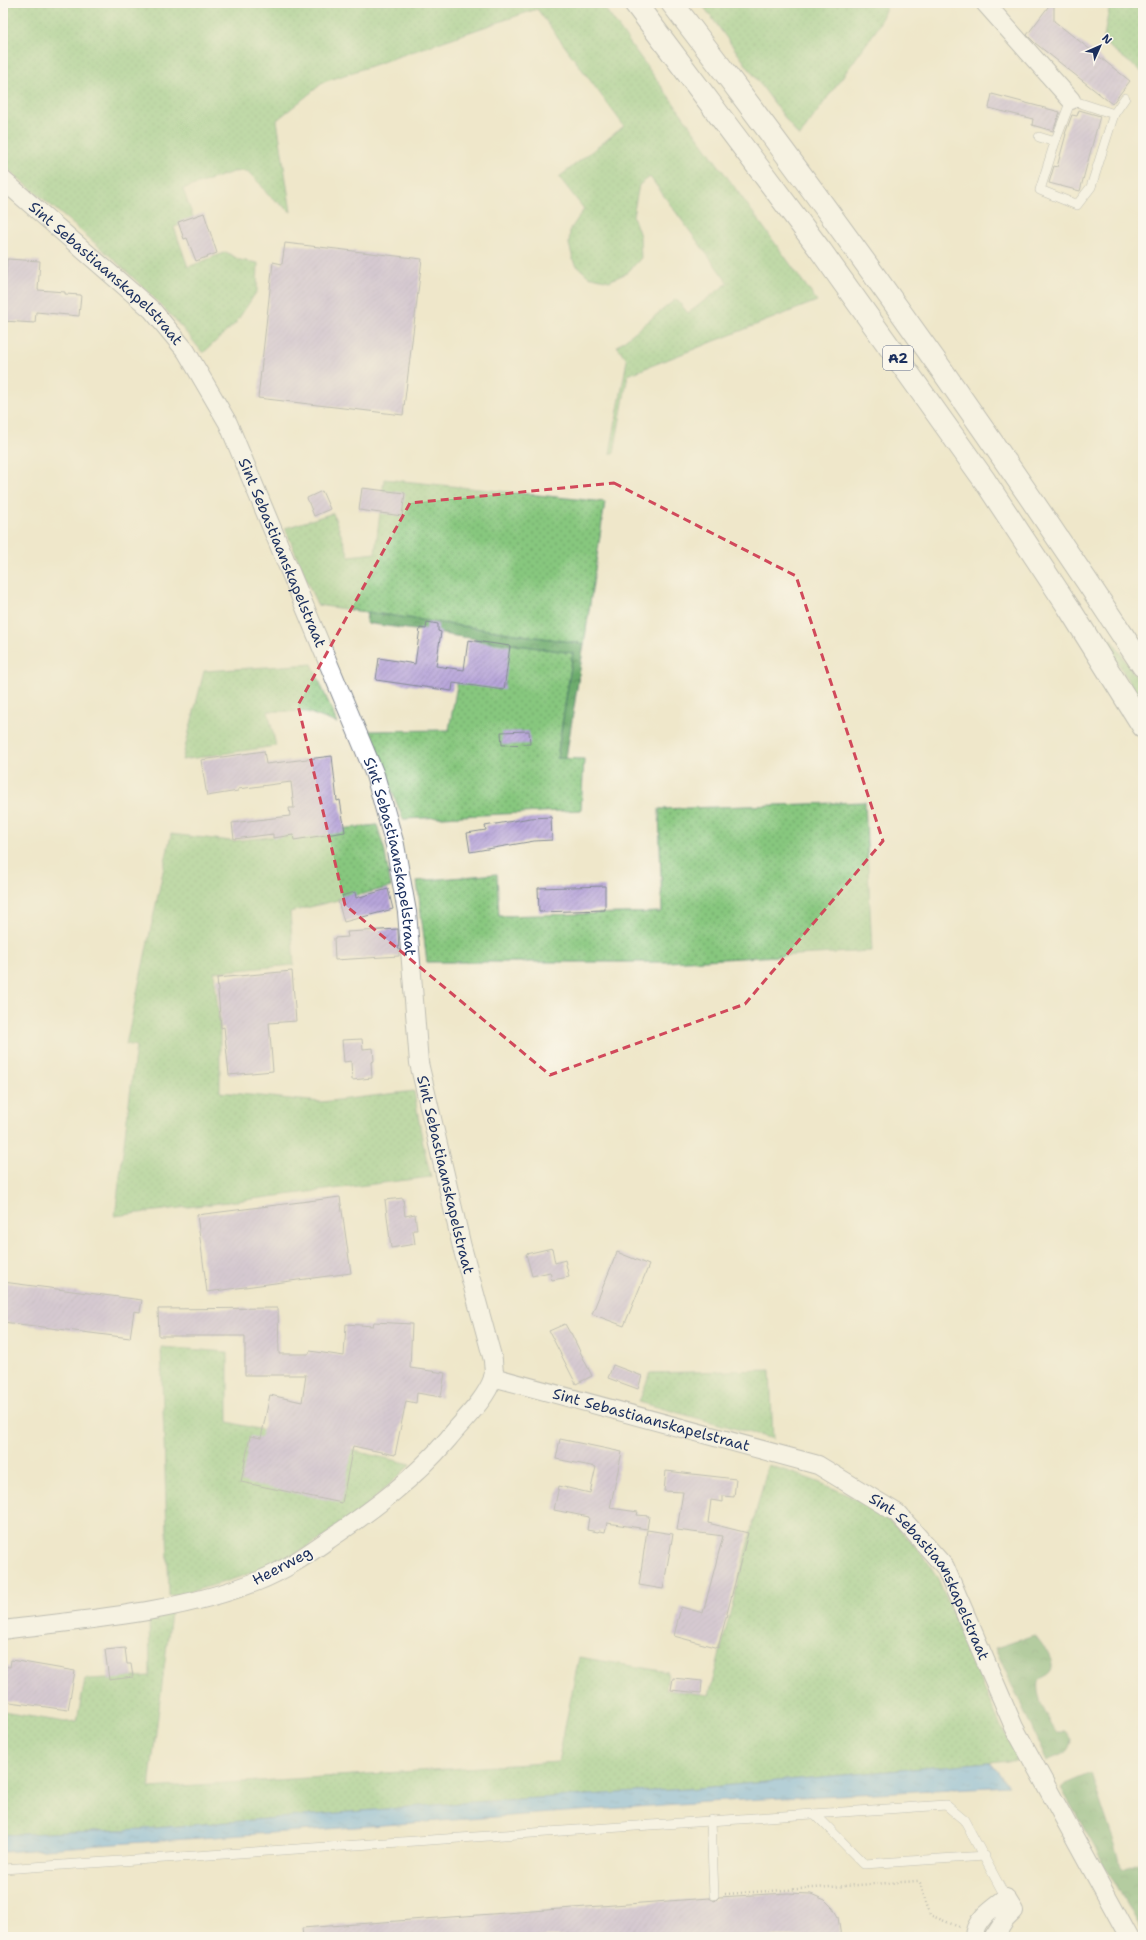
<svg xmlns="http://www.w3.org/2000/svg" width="1146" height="1940" viewBox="0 0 1146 1940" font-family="'Shantell Sans',sans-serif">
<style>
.grass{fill:url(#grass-dots);stroke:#517b6e}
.forest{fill:url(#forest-crowns);stroke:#446e66}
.water{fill:url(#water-ripples);stroke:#4570a1}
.building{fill:url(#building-hatch)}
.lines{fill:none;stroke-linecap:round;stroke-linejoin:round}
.service-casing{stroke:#858b94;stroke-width:10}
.minor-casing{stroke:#858b94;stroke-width:20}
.motorway-casing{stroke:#858b94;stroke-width:24}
.path{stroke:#858b94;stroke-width:2.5;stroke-dasharray:1 3;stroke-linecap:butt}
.service{stroke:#fff;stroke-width:9}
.minor{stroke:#fff;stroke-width:18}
.motorway{stroke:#fff;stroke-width:22}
.marked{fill:none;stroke:#d1495b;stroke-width:3;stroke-dasharray:8 5;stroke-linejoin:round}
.labels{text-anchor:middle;stroke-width:3.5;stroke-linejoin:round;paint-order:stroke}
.shield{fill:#fbf7ec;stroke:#5e6b89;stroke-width:1}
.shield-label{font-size:14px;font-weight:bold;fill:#1b2f5e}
.street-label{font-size:15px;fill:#1b2f5e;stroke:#fbf7ec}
</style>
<defs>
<pattern id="grass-dots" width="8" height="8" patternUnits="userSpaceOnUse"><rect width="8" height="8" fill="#87c77e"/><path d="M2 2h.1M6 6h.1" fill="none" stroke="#6ea26a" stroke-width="1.8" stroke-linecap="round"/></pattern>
<pattern id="forest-crowns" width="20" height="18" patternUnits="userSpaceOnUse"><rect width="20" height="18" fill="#6dac6d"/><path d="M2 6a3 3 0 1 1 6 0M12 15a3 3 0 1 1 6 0" fill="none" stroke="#598c5d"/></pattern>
<pattern id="water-ripples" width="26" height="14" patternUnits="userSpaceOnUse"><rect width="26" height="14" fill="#6fb2e4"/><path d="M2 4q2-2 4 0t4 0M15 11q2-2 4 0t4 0" fill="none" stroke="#5a91bc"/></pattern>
<pattern id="building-hatch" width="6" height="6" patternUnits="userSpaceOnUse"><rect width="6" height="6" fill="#b7a5da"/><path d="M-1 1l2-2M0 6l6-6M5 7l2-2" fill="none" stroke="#9487b4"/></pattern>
</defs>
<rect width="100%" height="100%" fill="#fbf7ec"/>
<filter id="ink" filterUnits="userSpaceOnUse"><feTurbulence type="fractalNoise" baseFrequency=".025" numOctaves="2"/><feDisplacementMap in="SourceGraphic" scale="8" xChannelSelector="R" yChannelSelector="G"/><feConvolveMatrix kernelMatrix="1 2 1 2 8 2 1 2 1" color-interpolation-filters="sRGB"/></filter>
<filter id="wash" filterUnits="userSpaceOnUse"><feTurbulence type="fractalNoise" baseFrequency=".012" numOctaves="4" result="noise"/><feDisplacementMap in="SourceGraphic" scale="16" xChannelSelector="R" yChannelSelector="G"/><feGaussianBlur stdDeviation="0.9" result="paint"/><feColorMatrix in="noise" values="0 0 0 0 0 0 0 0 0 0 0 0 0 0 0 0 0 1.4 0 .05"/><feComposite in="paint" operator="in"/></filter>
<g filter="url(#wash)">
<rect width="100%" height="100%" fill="#efe7ca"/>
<g class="grass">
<path d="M3 3H601L817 301 628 375 614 453H610L627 360 617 346 676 299 688 313 728 283 650 177 639 185 633 216 640 236 641 258 627 273 609 281 588 276 574 263 569 244 570 230 584 209 559 177 624 126 537 9 324 82 277 120 291 212 267 194 261 185 247 171 233 172 183 189 194 220 174 227 188 267 226 252 240 260 258 263 257 291 235 324 203 353C146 281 73 225 3 165Z"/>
<path d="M701 3H888L877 29 799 137Z"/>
<path d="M1110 3H1143V73L1103 42Z"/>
<path d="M384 479 605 502 584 644 317 605 285 528 333 513 349 556 375 553Z"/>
<path d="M1111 638 1143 688V707L1111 651Z"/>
<path d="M475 639 573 653 557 758 584 759 581 810 403 819 369 731 449 730 459 674H470Z"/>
<path d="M312 664 337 723 307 712 268 711 276 746 182 760 204 671Z"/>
<path d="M865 802 872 951 667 962H427L417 881 497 874 499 916 662 912 659 809Z"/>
<path d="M377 825 384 848 391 887 290 912 294 965 214 972 220 1029V1092L321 1102 414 1091 423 1144 431 1177 115 1216 136 1046 126 1044 171 834 232 841Z"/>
<path d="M161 1347 228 1352V1422L411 1464C387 1487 362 1511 335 1530 288 1563 225 1585 169 1596Z"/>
<path d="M770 1370 773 1439 639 1402 650 1373Z"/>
<path d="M768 1465C838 1487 901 1510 938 1579L1000 1725 1022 1759 688 1789 472 1802 144 1829 3 1835V1712L65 1722 77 1721 85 1679 150 1676 149 1616 171 1613 149 1788 558 1762 579 1657 668 1672 666 1690 709 1695Z"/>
</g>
<g class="forest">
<path d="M367 612 584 644 566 758H557L573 653 366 623Z"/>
<path d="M1035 1635C1041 1643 1058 1663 1050 1673 1048 1676 1042 1678 1039 1680 1033 1691 1049 1724 1058 1732H1065L1071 1739C1070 1755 1059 1755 1047 1761L995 1648Z"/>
<path d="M1091 1773 1123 1869 1143 1861V1933L1061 1788 1065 1784Z"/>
</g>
<path class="water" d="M990 1762 1009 1786 706 1802 3 1852V1835L144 1829 472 1802 688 1789Z"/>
<g id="blocks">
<g class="building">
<path d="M1051 3H1054V21L1130 81 1112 104 1035 43 1027 35Z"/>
<path d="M992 94 1060 112 1053 131 1032 125 1033 119 989 108Z"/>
<path d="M1079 110 1100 116 1080 191 1049 183 1054 166 1057 167 1066 134H1065L1072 115 1077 116Z"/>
<path d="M204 213 217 253 196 261 187 238 184 239 178 222Z"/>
<path d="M285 243 422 259 403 415 258 398 273 262 282 264Z"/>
<path d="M7 259 40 261 38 290 65 292V294L81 295 79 316 36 312 35 323 3 321Z"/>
<path d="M362 488 405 493 402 516 359 510Z"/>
<path d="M322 491 330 509 314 516 307 498Z"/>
<path d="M427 622 438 624V631L441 632 436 666 464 670 468 640 510 646 504 690 453 683 452 691 376 680 379 658 415 664 420 628 426 629Z"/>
<path d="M529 731 530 744 502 745 501 732Z"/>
<path d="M264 751 266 764 332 756 337 801 340 800 345 832 294 840 293 835 273 838V834L234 839 232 823 290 816 289 808H294L291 782 238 789V791L207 796 201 760Z"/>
<path d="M551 817 552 840 534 841 470 852 467 833 486 830 485 826 530 818Z"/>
<path d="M605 886V910L539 912 538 888Z"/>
<path d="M388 889 393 909 344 922 338 901 342 900 341 896 355 892 356 898Z"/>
<path d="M398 929 399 956 335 960 334 938 348 937 347 932Z"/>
<path d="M292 971 296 1021 269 1023 273 1071 229 1075 224 1027 221 1028 217 978Z"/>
<path d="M362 1039 363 1049 373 1048 374 1061 371 1062 372 1078 352 1080 351 1061 344 1062 342 1040Z"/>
<path d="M340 1197 351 1273 207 1292 197 1215Z"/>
<path d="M403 1198 405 1216 415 1214 417 1230H413L415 1244 391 1248 385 1200Z"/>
<path d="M552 1248 555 1263 565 1260 569 1277 552 1280 550 1272 532 1276 526 1254Z"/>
<path d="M617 1252 649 1265 624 1326 592 1314Z"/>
<path d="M3 1282 142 1300 140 1312 134 1311 130 1338 3 1322Z"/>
<path d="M278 1308 279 1354H309L310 1351 344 1356 346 1324 373 1326 374 1322 412 1324 410 1368 445 1373 441 1397 417 1393 416 1403 406 1401 395 1455 353 1446 342 1503 241 1482 250 1436 261 1438 270 1395 302 1402 306 1375H245V1336H159L158 1309Z"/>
<path d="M565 1324 570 1333H571L592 1376 576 1384 549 1331Z"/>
<path d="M613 1365 642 1376 638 1389 608 1378Z"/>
<path d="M560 1439 622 1452 610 1508 638 1512 637 1515 649 1516 647 1529 607 1523 605 1532 599 1531 598 1532 587 1530 589 1517 554 1510 559 1486 590 1493 596 1467 556 1459Z"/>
<path d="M666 1471 736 1479 734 1497 723 1496V1502L711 1500 708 1523 748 1533 718 1648 674 1636 681 1607 703 1613 723 1536 677 1530 683 1492 664 1491Z"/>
<path d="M647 1530 673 1534 663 1589 639 1585Z"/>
<path d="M125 1648 127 1664H131L133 1677 109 1680 105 1650Z"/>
<path d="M11 1660 75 1671 68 1710 3 1701V1666L10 1667Z"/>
<path d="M673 1678 702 1681 701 1693 671 1690Z"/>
<path d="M788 1893 811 1894 825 1900 833 1908 838 1917 841 1937H303L302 1928 709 1898 715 1901 719 1897Z"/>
</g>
</g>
</g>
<g filter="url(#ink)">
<use href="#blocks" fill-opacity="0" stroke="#858b94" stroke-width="1"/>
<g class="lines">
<g class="service-casing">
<g id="service">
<path d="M1071 100 1114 114 1091 187 1077 205 1040 190 1055 142Z"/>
<path d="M1114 114 1125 98"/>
<path d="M1039 137 1055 142"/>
<path d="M815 1814 864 1864 985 1856"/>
<path d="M711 1820 714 1895"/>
<path d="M3 1869 946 1805 964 1820 1006 1898"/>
</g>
</g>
<g class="minor-casing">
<g id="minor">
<path d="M985 3 1071 100"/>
<path id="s1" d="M3 180 152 310 186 351 228 423 375 775 395 845 407 912 419 1063 462 1247 493 1360C493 1366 495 1373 493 1378 485 1401 463 1420 448 1439 414 1479 374 1509 331 1538 308 1554 284 1571 258 1581 178 1613 88 1619 3 1630"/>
<path id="s2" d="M493 1377 818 1465 897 1513 945 1567 1014 1727 1129 1937"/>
<path d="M974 1937C974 1920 994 1907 1006 1898L1014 1911 1005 1920 994 1937"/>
</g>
</g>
<g class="motorway-casing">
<g id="motorway">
<path d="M635 3 821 251 985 481 1069 608 1143 726"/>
<path d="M672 3C837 218 994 439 1143 666"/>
</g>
</g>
<path class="path" d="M725 1894 918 1881 920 1883 930 1915 959 1927"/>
<use href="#service" class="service"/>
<use href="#minor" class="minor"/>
<use href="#motorway" class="motorway"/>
</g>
</g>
<path d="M0 0H1146V1940H0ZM614 483 796 576 883 841 745 1004 550 1075 345 905 298 705 410 503Z" fill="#efe7ca" fill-opacity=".55" fill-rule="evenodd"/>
<path class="marked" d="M614 483 796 576 883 841 745 1004 550 1075 345 905 298 705 410 503Z"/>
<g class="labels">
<rect class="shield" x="883" y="346" width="30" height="24" rx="3"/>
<g class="shield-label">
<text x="898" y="363">A2</text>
</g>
<g class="street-label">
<text dy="5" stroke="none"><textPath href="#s1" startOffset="139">Sint Sebastiaanskapelstraat</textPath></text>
<text dy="5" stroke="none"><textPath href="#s1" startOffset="475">Sint Sebastiaanskapelstraat</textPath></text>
<text dy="5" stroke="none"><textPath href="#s1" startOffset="799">Sint Sebastiaanskapelstraat</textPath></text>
<text dy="5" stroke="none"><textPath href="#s1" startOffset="1123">Sint Sebastiaanskapelstraat</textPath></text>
<text dy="5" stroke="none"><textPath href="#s2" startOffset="164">Sint Sebastiaanskapelstraat</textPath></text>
<text transform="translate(282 1566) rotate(-28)" y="5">Heerweg</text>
<text dy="5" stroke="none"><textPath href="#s2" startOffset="500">Sint Sebastiaanskapelstraat</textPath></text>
</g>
</g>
<rect width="1146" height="1940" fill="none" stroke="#fbf7ec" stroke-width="16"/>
<g transform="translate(1100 46) rotate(45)" stroke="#fbf7ec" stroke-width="3" paint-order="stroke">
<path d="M0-3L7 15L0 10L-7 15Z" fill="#1b2f5e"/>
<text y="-6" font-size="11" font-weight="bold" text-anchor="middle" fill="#1b2f5e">N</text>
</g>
</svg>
